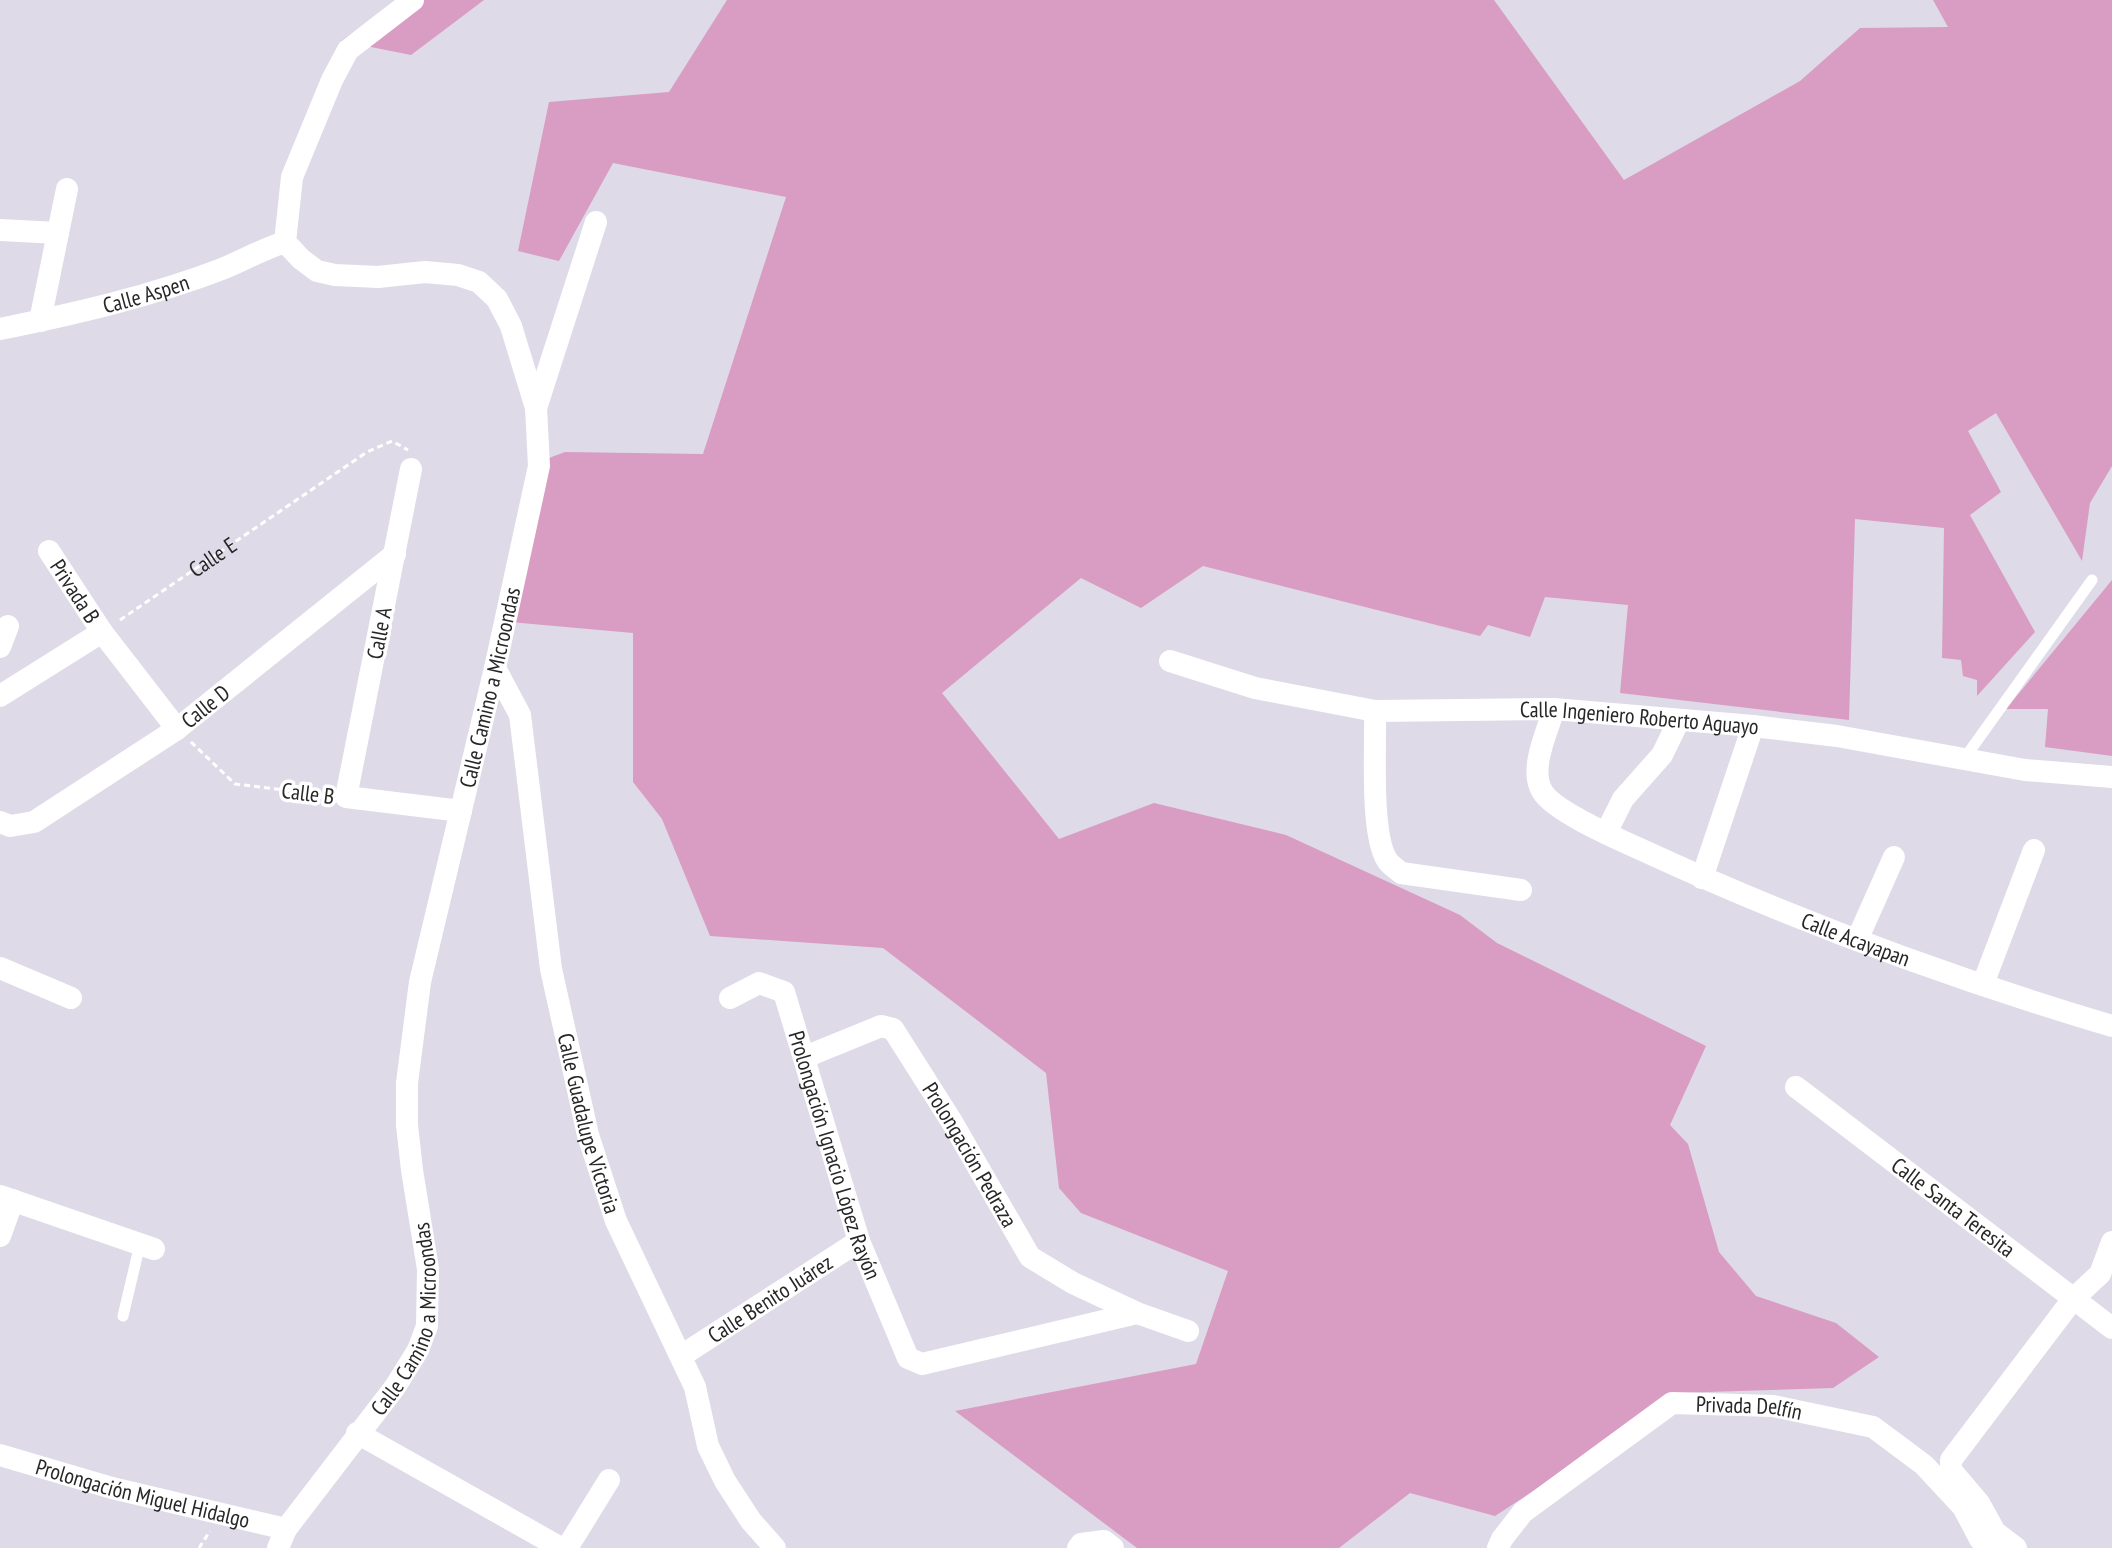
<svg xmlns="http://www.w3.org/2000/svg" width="2112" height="1548" viewBox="0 0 2112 1548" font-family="'PT Sans Narrow',sans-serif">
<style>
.green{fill:#d99cc3}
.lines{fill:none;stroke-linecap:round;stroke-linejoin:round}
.path{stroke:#fff;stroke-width:3;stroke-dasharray:6 4;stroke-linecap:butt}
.lane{stroke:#fff;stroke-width:11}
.street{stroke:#fff;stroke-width:22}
.labels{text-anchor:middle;stroke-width:7;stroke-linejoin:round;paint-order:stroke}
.street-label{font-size:22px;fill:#272727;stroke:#fff}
</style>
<rect width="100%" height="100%" fill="#dedae8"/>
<g class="green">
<path d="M398 0H484L411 55 341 41Z"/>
<path d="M727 0H1494L1624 180 1800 81 1860 28 1948 27 1933 0H2112V466L2090 503 2082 561 1996 413 1968 431 2001 492 1970 515 2035 632 1977 696V680L1963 676 1961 660 1942 658 1944 528 1855 519 1849 720 1620 693 1628 605 1545 597 1530 637 1488 625 1480 636 1203 566 1141 608 1081 578 942 693 1059 839 1154 803 1286 835 1460 915 1497 943 1706 1046 1670 1125 1688 1144 1719 1252 1756 1296 1836 1323 1879 1357 1833 1388 1675 1393 1585 1457 1495 1516 1410 1493 1339 1548H1137L955 1411 1196 1364 1228 1271 1081 1213 1059 1188 1046 1073 883 948 710 936 662 819 633 782V633L510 622 549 458 565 452 703 454 786 197 613 163 559 261 518 251 549 102 669 92Z"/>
<path d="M2112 580V756L2045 747 2048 709H2006Z"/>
</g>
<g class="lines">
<g class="path">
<path id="s1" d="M120 620 367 452 392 441 408 450"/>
<path d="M191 742 235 784 326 795"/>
<path d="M199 1548 210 1531"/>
</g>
<g class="lane">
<path d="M1964 759 2092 580"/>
<path d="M123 1316 140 1244"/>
</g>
<g class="street">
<path d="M0 230 58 233"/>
<path d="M40 321 67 189"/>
<path id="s2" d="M0 329C74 314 152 296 222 269 244 260 263 249 285 242"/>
<path d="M536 408 596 222"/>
<path d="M411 469 346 797 461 811"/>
<path id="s3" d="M49 551 102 632 177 729"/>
<path d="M0 647 8 626"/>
<path id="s4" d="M1170 661 1255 688 1375 711 1554 709 1753 726 1837 736 2025 770 2112 777"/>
<path id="s5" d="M495 668 520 715 551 969 588 1135 616 1221 695 1387 708 1446 725 1481 751 1521 775 1548"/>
<path d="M0 696 102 632"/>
<path id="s6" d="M1554 709C1547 732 1529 769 1542 791 1553 811 1618 839 1640 849 1793 920 1951 978 2112 1026"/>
<path d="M1375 711C1376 744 1370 834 1387 860 1390 865 1397 869 1401 873L1521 890"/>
<path id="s7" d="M0 822 10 826 34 822 177 729 395 554"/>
<path d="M1606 833 1623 799 1662 755 1679 720"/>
<path d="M1702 878 1753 726"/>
<path d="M1857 940 1894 857"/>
<path d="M0 968 71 998"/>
<path d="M1983 984 2034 850"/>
<path id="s8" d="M730 998 759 983 784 992 859 1241 908 1358 922 1364 1137 1313"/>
<path id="s9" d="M805 1057 881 1026 893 1029 952 1122 1030 1257 1073 1283 1137 1313 1188 1331"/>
<path id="s10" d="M1796 1087 2112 1328"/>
<path d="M0 1196 154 1249"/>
<path d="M0 1236 13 1200"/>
<path id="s11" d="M681 1356 859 1241"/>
<path d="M357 1433 561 1548"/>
<path id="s12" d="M0 1455 112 1488 286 1529"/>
<path id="s13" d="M278 1548 286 1529 395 1387 418 1350 427 1326 428 1269 412 1170 407 1125V1083L420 982 495 668 539 466 536 408 511 326 497 299 479 282 458 275 425 272 378 277 335 275 317 271 301 259 285 242 292 177 332 80 348 50 413 0"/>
<path d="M567 1548 609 1480"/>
<path d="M1078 1548 1081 1544 1104 1541 1113 1548"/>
<path id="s14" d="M1498 1548 1502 1539 1523 1512 1672 1403 1773 1406 1873 1427 1924 1465 1963 1507 1980 1539 1989 1548"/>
<path d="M2016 1548 1995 1532 1979 1503 1951 1470V1460L2073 1299 2100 1274 2112 1242"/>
</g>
</g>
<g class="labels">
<g class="street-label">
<text dy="8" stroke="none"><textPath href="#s2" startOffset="150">Calle Aspen</textPath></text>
<text dy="8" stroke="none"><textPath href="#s1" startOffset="112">Calle E</textPath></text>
<text dy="8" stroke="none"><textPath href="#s3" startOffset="48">Privada B</textPath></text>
<text transform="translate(379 633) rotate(-79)" y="8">Calle A</text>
<text dy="8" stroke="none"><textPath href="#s13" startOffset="918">Calle Camino a Microondas</textPath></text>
<text dy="8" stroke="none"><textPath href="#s7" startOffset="242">Calle D</textPath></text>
<text dy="8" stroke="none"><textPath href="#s4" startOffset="476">Calle Ingeniero Roberto Aguayo</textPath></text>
<text transform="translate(308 793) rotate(7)" y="8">Calle B</text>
<text dy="8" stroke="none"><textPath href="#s6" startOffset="434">Calle Acayapan</textPath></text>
<text dy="8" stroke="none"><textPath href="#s5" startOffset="468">Calle Guadalupe Victoria</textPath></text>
<text dy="8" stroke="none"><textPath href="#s9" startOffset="242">Prolongación Pedraza</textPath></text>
<text dy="8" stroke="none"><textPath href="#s8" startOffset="230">Prolongación Ignacio López Rayón</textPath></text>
<text dy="8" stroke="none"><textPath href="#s10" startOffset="198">Calle Santa Teresita</textPath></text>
<text dy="8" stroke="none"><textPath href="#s11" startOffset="106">Calle Benito Juárez</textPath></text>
<text dy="8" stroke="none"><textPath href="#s13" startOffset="270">Calle Camino a Microondas</textPath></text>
<text dy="8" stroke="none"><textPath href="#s14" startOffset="306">Privada Delfín</textPath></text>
<text dy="8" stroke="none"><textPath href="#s12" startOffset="148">Prolongación Miguel Hidalgo</textPath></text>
</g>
</g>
</svg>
